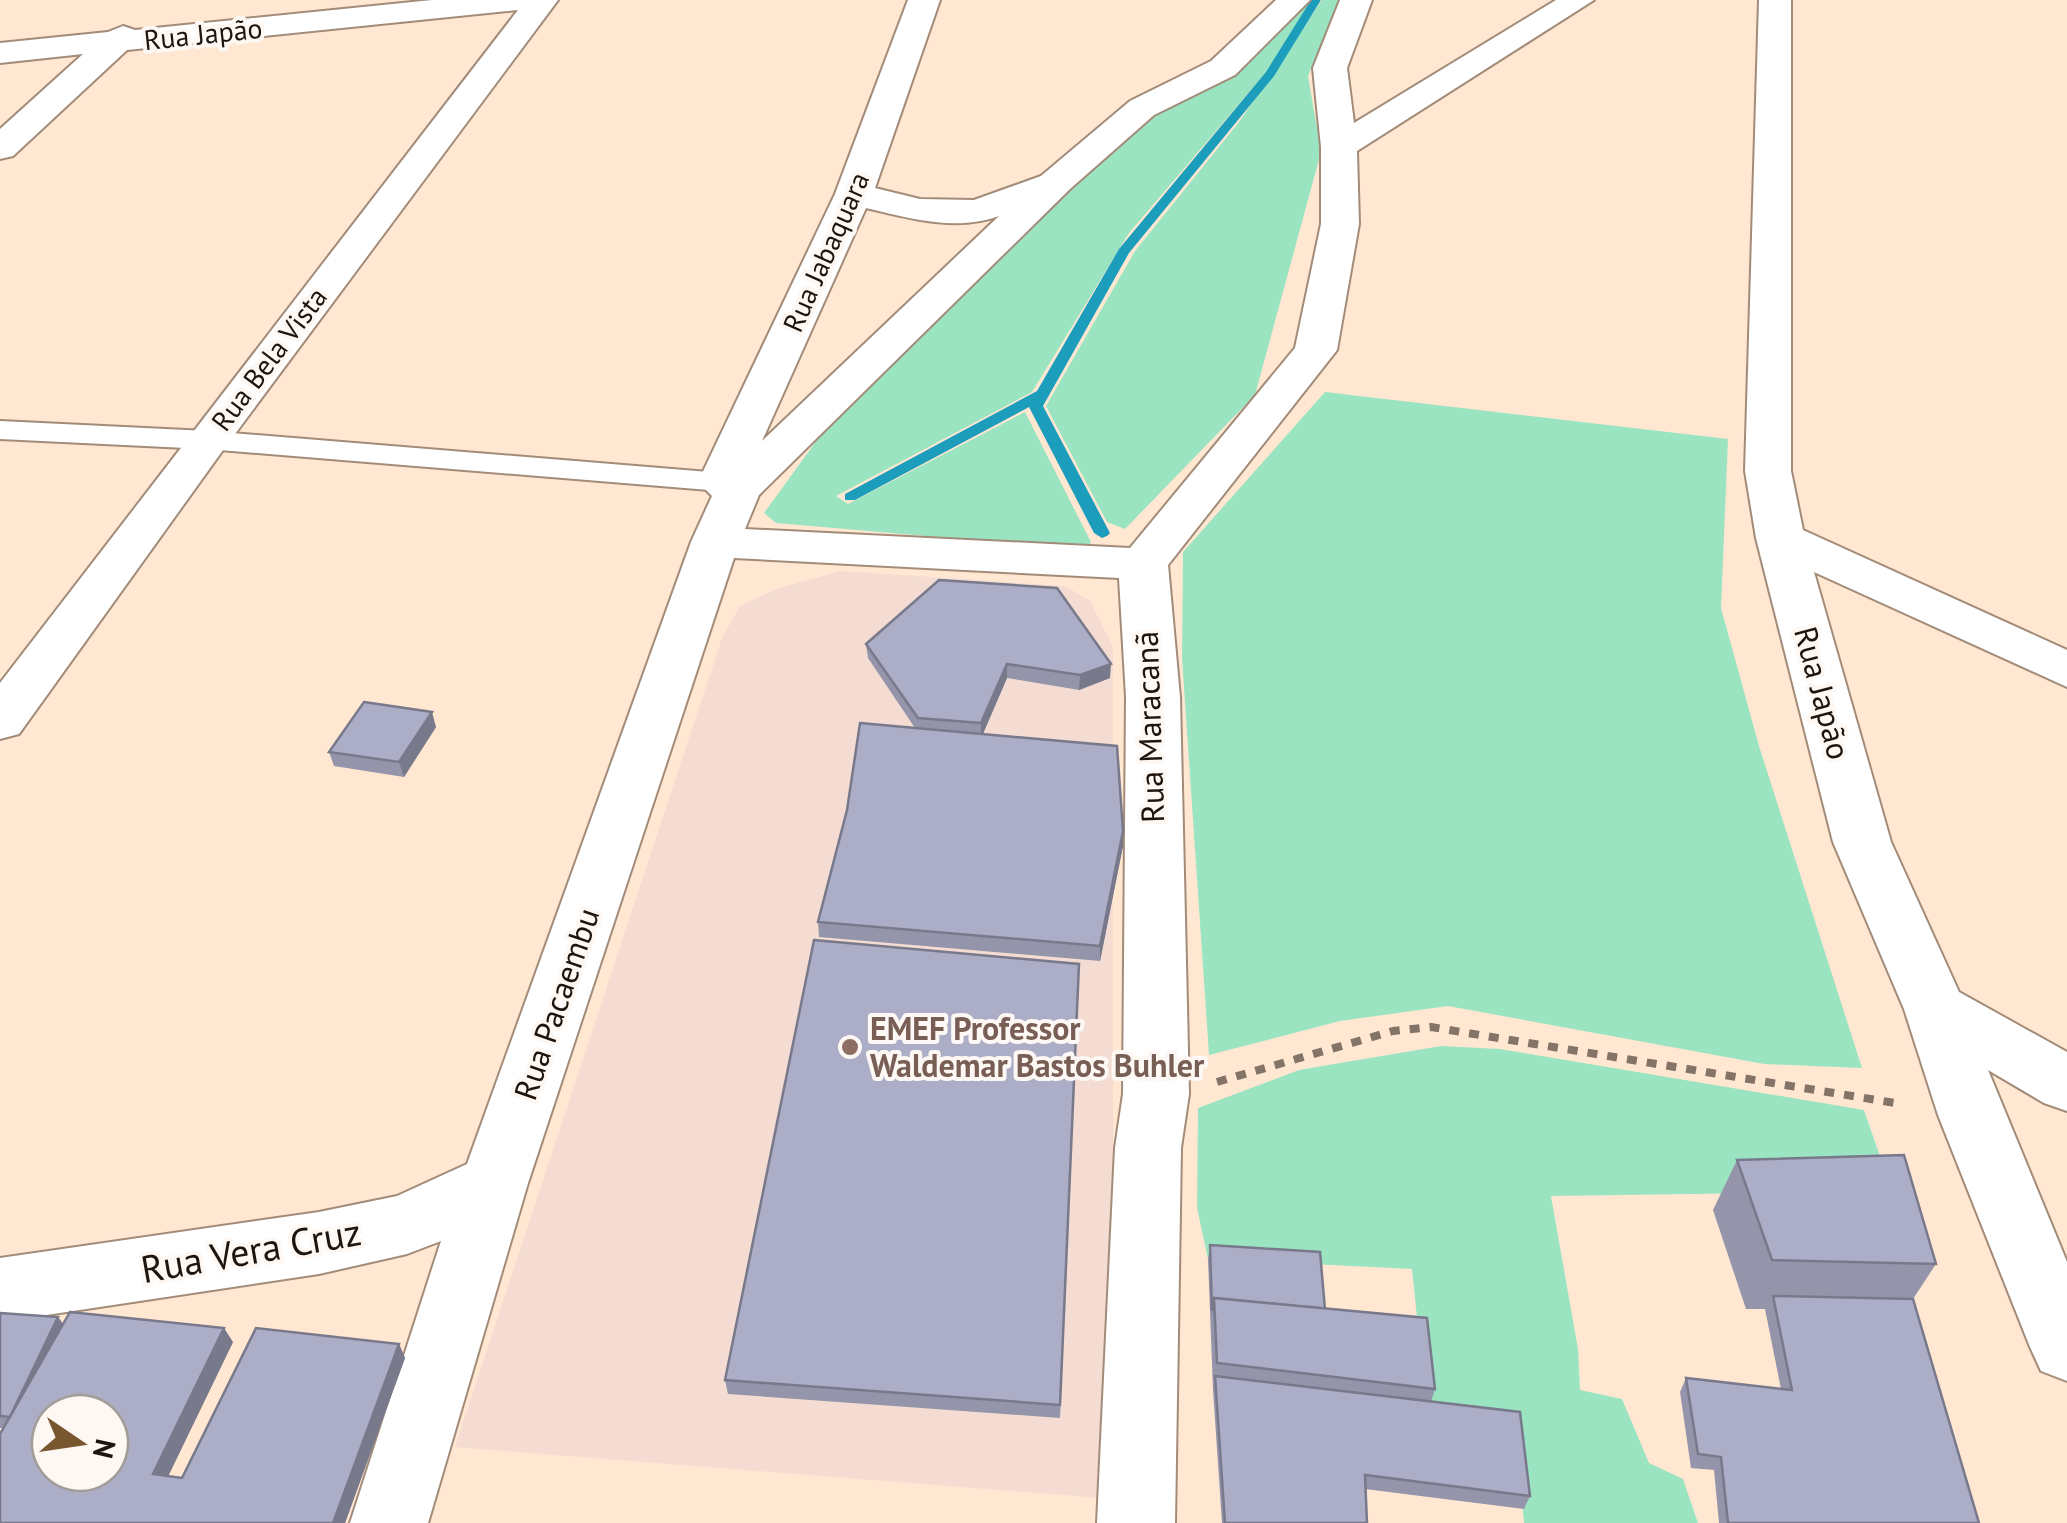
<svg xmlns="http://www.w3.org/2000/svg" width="2067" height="1523" viewBox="0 0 2067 1523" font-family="'PT Sans',sans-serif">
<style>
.education{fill:#f4dcd2}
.green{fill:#9be4c2}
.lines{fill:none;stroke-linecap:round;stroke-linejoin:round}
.stream{fill:#1c9dbb;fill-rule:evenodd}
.lane-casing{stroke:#a28c79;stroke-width:4}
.street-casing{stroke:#a28c79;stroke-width:4}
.path{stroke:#847467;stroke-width:8;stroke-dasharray:10 10;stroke-linecap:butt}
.lane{fill:#fff;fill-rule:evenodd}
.street{fill:#fff;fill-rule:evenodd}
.wall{fill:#9495ab}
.shaded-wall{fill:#78798b}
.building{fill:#acadc7;stroke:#78798b;stroke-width:2.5;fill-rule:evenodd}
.education-dot{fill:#8d6e63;stroke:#fdf8f4;stroke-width:4}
.labels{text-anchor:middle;stroke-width:8;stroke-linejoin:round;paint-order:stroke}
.far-street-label{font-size:28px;fill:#1c140d;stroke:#fdf8f4}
.street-label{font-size:32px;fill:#1c140d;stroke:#fdf8f4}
.education-label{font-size:32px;font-weight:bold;fill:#785e54;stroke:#fdf8f4;text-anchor:start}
.near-street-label{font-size:38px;fill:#1c140d;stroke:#fdf8f4}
</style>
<rect width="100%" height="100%" fill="#ffe7d2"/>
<path class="education" d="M841 571 1065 586 1090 601 1113 647V1499L455 1447 722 638 740 606 776 589Z"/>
<g class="green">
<path d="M1299 0H1312L1268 70 1129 233 1032 392 836 496 848 504 1025 412 1091 542 1088 550 776 523 764 513 825 429 1114 143Z"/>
<path d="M1322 0H1340L1308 76 1321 152 1255 395 1125 529 1107 522 1046 406 1135 251 1239 122Z"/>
<path d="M1325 392 1728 439 1721 608 1759 746 1862 1068 1764 1064 1448 1006 1340 1021 1209 1055 1182 658 1183 552Z"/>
<path d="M1441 1046 1500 1049 1864 1110 1892 1191 1551 1196 1578 1349 1580 1390 1622 1399 1649 1463 1683 1479 1698 1523H1524L1515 1426 1427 1415 1412 1269 1208 1259 1197 1208 1198 1108 1299 1070Z"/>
</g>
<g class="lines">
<path class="stream" d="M1311 0H1321L1274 76 1129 253 1043 406 1110 533 1107 536 1102 538 1094 533 1029 407 855 500H845V494L1037 391 1119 249 1266 72Z"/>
<g class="lane-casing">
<path id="lane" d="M0 421 207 431 721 473 736 482 721 491 207 449 0 439Z"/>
</g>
<g class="street-casing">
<g id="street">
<path d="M432 0H558L223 450 19 734 0 739V683L518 10 127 50 13 156 0 159V129L83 54 0 63V43L108 32 123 26 135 30Z"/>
<path d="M908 0H940L875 188 920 199 974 200 1041 176 1130 101 1211 61 1276 0H1310L1235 75 1154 115 1070 189 759 495 745 529 1130 548 1295 348 1321 224V147L1313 68 1340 0H1372L1347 68 1354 123 1556 0H1594L1357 151 1359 224 1337 350 1168 565 1180 697 1189 1094 1181 1148 1175 1523H1097L1115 1148 1123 1094 1126 697 1119 578 734 558 528 1183 428 1523H350L441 1241 407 1254 319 1274 0 1322V1258L319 1212 397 1196 467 1164 691 542 712 496 698 482 835 194ZM866 208C908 218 957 232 999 216L762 441Z"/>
<path d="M1759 0H1791V471L1803 530 2067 650V687L1814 572 1891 842 1959 992 2067 1052V1111L2044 1103 1988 1070 2067 1262V1381L2041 1371 2030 1347 1938 1115 1904 1009 1833 842 1756 538 1745 471Z"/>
</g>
</g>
<path class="path" d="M1217 1082 1393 1031 1431 1027 1901 1104"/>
<use href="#lane" class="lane"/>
<use href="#street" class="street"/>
</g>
<g class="wall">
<path d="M866 644 1110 678 1079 690 1007 678 983 734 1123 846 1100 961 819 937 818 922 915 728 868 658Z"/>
<path d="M436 727 404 777 334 766 329 752Z"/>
<path d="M1079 964 1060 1418 728 1394 725 1380Z"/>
<path d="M1737 1160 1936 1264 1913 1299 1979 1523H1719L1714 1470 1691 1468 1680 1392 1686 1378 1781 1389 1765 1309H1746L1713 1210Z"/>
<path d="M1210 1245 1325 1309 1435 1389 1431 1402 1530 1496 1524 1509 1365 1489 1367 1523H1222L1213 1390 1208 1259Z"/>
<path d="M0 1313 58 1317 63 1324 233 1342 168 1476 182 1478 399 1344 405 1358 345 1523H0L3 1428H0Z"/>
</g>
<g class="shaded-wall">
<path d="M1007 664V678L981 738V723Z"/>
<path d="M1111 664 1110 678 1079 690 1080 675Z"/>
<path d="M432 712 436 727 404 777 399 762Z"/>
<path d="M1123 831V846L1100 961V946Z"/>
<path d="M58 1317 68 1331 10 1417Z"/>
<path d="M224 1328 233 1342 163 1487 153 1474Z"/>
<path d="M399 1344 405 1358 345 1523H333Z"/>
</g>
<g class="building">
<path d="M939 580 1057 588 1111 664 1080 675 1007 664 981 723 918 718 866 644Z"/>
<path d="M364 702 432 712 399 762 329 752Z"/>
<path d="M860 723 1117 746 1123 831 1100 946 818 922 847 810Z"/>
<path d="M814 940 1079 964 1060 1405 725 1380Z"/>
<path d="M1904 1155 1936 1264 1772 1260 1737 1160Z"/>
<path d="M1210 1245 1320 1252 1325 1309 1214 1298 1212 1311Z"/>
<path d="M1773 1296 1913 1299 1979 1523H1728L1721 1457 1698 1454 1686 1378 1792 1390Z"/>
<path d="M1214 1298 1427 1318 1435 1389 1217 1363Z"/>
<path d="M70 1312 224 1328 153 1474 182 1478 256 1328 399 1344 333 1523H0V1434ZM50 1413H110V1473H50Z"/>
<path d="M0 1313 58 1317 10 1417 0 1416Z"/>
<path d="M1215 1376 1520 1412 1530 1496 1365 1475 1367 1523H1225Z"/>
</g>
<circle class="education-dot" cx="850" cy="1047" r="10"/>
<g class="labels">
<g class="far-street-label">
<text transform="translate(203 34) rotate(-6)" y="10">Rua Japão</text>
<text transform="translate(826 252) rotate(-66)" y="10">Rua Jabaquara</text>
<text transform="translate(269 359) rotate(-53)" y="10">Rua Bela Vista</text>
</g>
<g class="street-label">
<text transform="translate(1822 693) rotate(75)" y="11">Rua Japão</text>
<text transform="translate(1150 727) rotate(-92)" y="11">Rua Maracanã</text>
<text transform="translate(557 1004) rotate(-71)" y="11">Rua Pacaembu</text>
</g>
<g class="education-label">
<text x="870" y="1040">EMEF Professor<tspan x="870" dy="37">Waldemar Bastos Buhler</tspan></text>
</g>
<g class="near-street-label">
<text transform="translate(251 1251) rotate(-10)" y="13">Rua Vera Cruz</text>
</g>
</g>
<g transform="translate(80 1443) rotate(103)"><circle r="48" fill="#fdf8f4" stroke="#a39d98" stroke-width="2.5"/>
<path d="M0-8L18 38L0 25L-18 38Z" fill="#78562e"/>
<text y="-15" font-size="28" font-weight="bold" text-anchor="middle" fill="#1c140d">N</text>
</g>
</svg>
